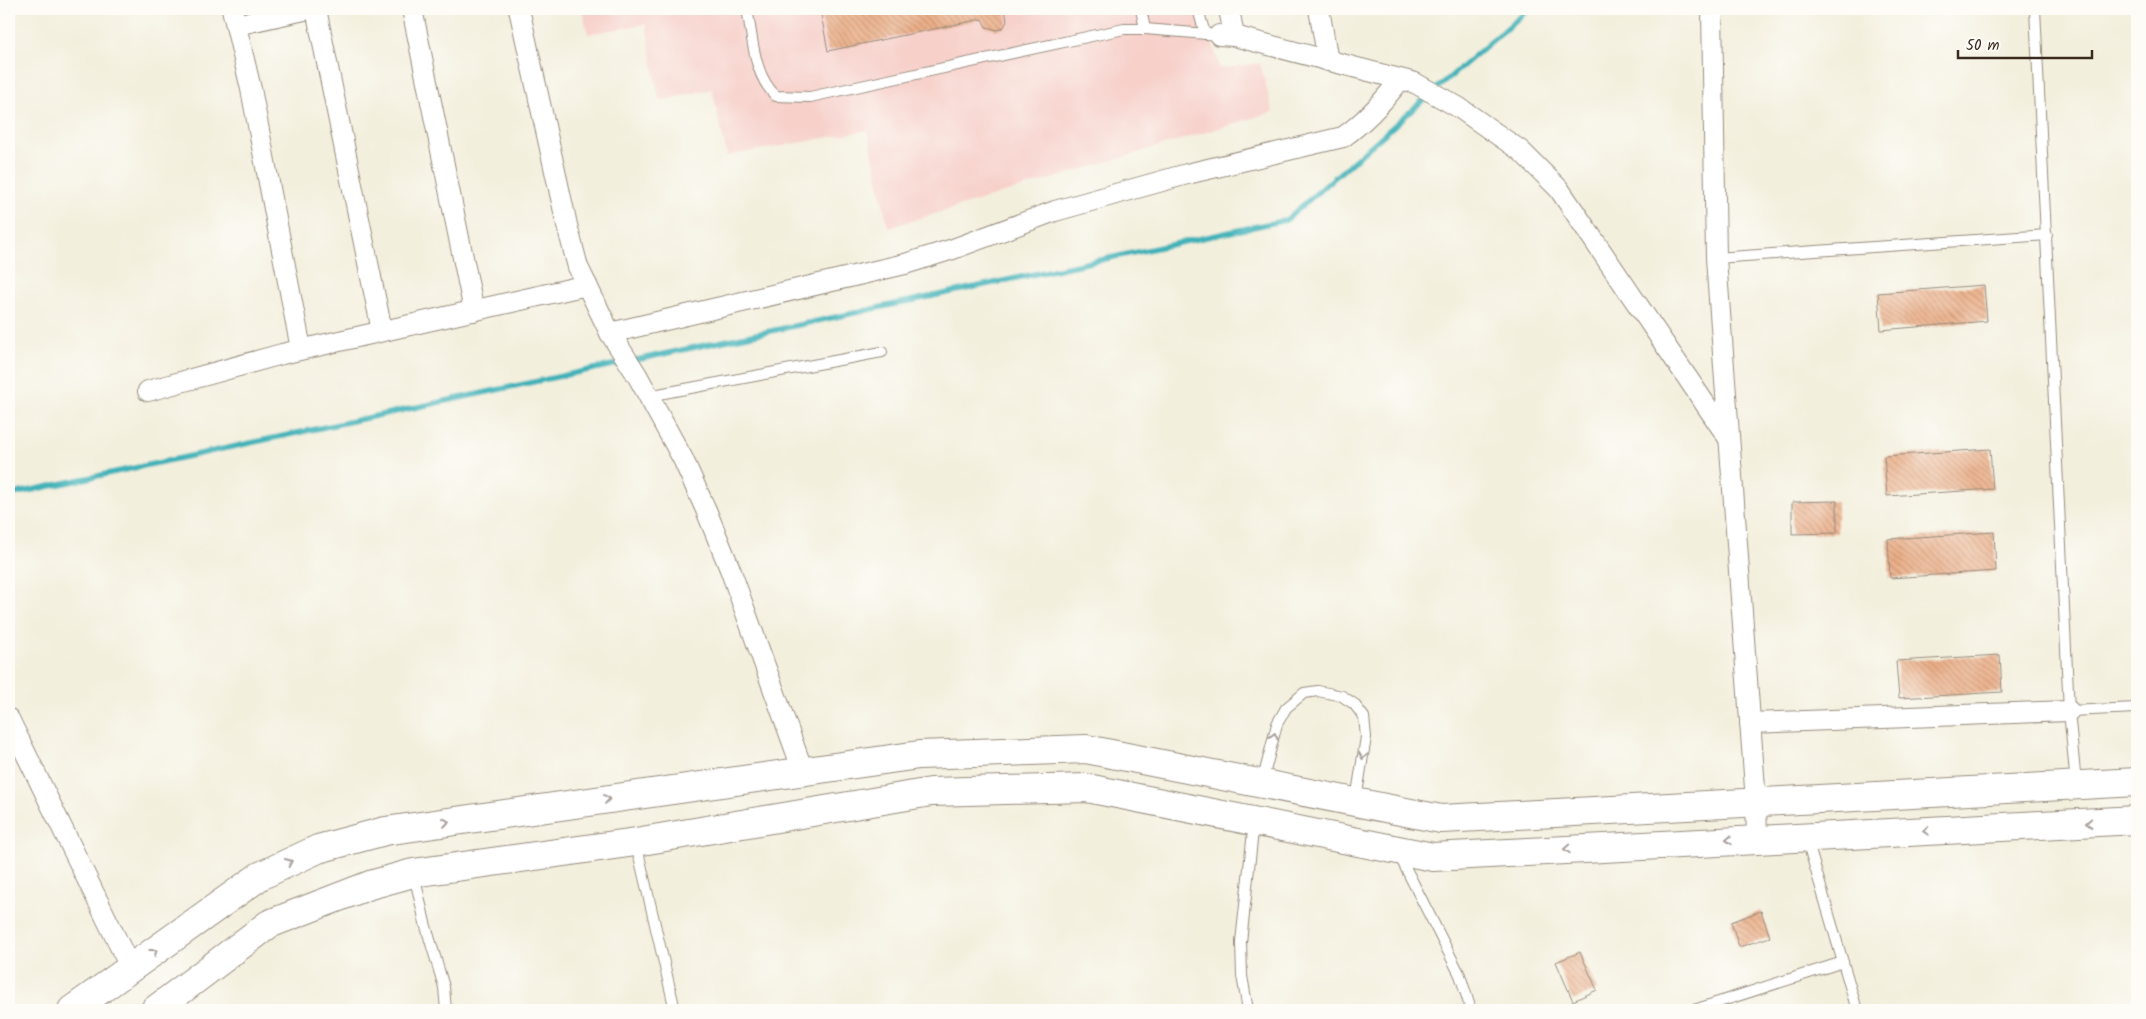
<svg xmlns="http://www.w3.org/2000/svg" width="2146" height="1019" viewBox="0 0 2146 1019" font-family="Kalam,sans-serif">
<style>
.built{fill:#f7d0ca}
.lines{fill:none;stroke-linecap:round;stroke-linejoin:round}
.stream{stroke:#41b2b9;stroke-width:5.5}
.building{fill:url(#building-back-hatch)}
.service-casing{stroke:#978c7e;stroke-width:12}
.minor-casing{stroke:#978c7e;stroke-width:22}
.secondary-casing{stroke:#978c7e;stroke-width:30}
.service{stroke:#fff;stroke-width:10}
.minor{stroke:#fff;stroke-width:20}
.secondary{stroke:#fff;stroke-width:28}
.oneway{stroke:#a79f9a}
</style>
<defs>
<pattern id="building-back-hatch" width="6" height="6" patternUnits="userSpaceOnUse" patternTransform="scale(1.25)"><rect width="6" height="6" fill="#ecb08a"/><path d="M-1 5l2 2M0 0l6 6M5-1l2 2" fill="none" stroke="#c08f70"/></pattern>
</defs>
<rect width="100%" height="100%" fill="#fdfcf7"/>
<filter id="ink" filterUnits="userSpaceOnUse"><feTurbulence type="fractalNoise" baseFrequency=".02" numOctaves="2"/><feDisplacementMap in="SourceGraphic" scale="10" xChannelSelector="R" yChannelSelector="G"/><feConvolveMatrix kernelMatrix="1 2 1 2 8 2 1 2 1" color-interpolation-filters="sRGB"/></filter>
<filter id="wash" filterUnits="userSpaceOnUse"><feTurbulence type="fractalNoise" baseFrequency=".0096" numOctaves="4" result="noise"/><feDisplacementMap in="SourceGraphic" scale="20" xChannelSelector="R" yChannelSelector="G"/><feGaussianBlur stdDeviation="1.12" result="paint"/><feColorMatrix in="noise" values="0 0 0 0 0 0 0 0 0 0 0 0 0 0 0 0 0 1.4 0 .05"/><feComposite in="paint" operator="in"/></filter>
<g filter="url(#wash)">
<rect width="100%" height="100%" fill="#f3efdd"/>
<path class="built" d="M582 9H1204L1220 69 1260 63 1273 112 888 228 868 130 727 156 712 89 659 101 646 24 588 34Z"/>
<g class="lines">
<g class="stream">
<path d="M1435 90 1529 9"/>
<path d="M9 495 1286 220 1428 96"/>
</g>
</g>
<g id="blocks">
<g class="building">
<path d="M820 9H1005L1007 21 1004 27 998 30 986 27 982 19 828 51Z"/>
<path d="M1984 285 1987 321 1881 330 1878 293Z"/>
<path d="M1990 449 1993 489 1887 496 1884 456Z"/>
<path d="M1837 501V533L1792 534V502Z"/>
<path d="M1994 532 1996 571 1890 578 1888 539Z"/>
<path d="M2000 655 2002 692 1899 698 1896 661Z"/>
<path d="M1761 911 1770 937 1739 947 1731 922Z"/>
<path d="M1580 952 1597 990 1573 1001 1556 962Z"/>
</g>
</g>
</g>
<g filter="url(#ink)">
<use href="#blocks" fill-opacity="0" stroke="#978c7e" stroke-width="1"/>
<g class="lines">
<g class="service-casing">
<g id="service">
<path d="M747 9C753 38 753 75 776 96L810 97 1124 29H1145L1219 35"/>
<path d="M1141 9 1145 29"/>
<path d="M1198 9 1205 34"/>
<path d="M2035 9 2069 711 2076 784"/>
<path d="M1716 258 2047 235"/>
<path d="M648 396 882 352"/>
<path d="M2069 711 2137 708"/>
<path d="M1262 783 1277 724 1286 708 1304 693 1318 691 1342 696 1354 704 1364 717 1366 737 1356 800"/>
<path d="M1807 840 1857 1010"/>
<path d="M636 843 675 1010"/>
<path d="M1398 853 1460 975 1471 1010"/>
<path d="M414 874 425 923 444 987 446 1010"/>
<path d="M1248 1010 1242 976 1241 942 1254 822"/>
<path d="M1694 1010 1843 962"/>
</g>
</g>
<g class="minor-casing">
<g id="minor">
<path d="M232 9 251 89 301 349"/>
<path d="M316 9 382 331"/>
<path d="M412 9 474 311"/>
<path d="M519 9 567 225 578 267 610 333 637 375 683 459 706 510 730 569 803 771"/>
<path d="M1229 9 1234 36"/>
<path d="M1319 9 1328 61"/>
<path d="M1712 9 1716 258 1756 802 1757 839"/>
<path d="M236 25 309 9"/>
<path d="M1219 35 1234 36 1415 83 1458 107 1521 151 1559 189 1729 439"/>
<path d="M610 333 905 264 953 249 1055 211 1187 174 1343 137C1366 121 1383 102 1400 80"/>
<path d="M148 391 282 354 587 285"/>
<path d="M9 719 131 969"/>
<path d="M1750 723 2069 711"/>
</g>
</g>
<g class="secondary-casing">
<g id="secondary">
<path d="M72 1010 260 876 318 849 385 831 919 755 1086 749 1441 819 2137 782"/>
<path d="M155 1010 269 924 370 885 413 873 636 842 931 792 1087 788 1433 857 2137 820"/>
</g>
</g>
<use href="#service" class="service"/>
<use href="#minor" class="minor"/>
<use href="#secondary" class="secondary"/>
</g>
<defs><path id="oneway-chevron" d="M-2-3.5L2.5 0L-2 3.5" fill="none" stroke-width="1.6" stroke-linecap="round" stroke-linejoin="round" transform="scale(1.25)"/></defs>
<g class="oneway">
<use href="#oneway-chevron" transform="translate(1274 736) rotate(-76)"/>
<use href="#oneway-chevron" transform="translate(1363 756) rotate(99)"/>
<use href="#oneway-chevron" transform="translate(607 799) rotate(-8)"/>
<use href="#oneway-chevron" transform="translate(446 822) rotate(-8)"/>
<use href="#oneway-chevron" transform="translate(2089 823) rotate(176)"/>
<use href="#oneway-chevron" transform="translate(1926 831) rotate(177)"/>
<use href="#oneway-chevron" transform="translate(1729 840) rotate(177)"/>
<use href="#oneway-chevron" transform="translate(1567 849) rotate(177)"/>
<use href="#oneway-chevron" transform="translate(289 862) rotate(-25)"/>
<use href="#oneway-chevron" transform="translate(154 952) rotate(-36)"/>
</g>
</g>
<rect width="2146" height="1019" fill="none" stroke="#fdfcf7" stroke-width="30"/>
<path d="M1958 50v8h134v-8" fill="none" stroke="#3b2a1e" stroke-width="2.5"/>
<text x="1966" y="50" font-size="15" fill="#3b2a1e" stroke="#fdfcf7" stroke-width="4" paint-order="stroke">50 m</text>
</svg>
